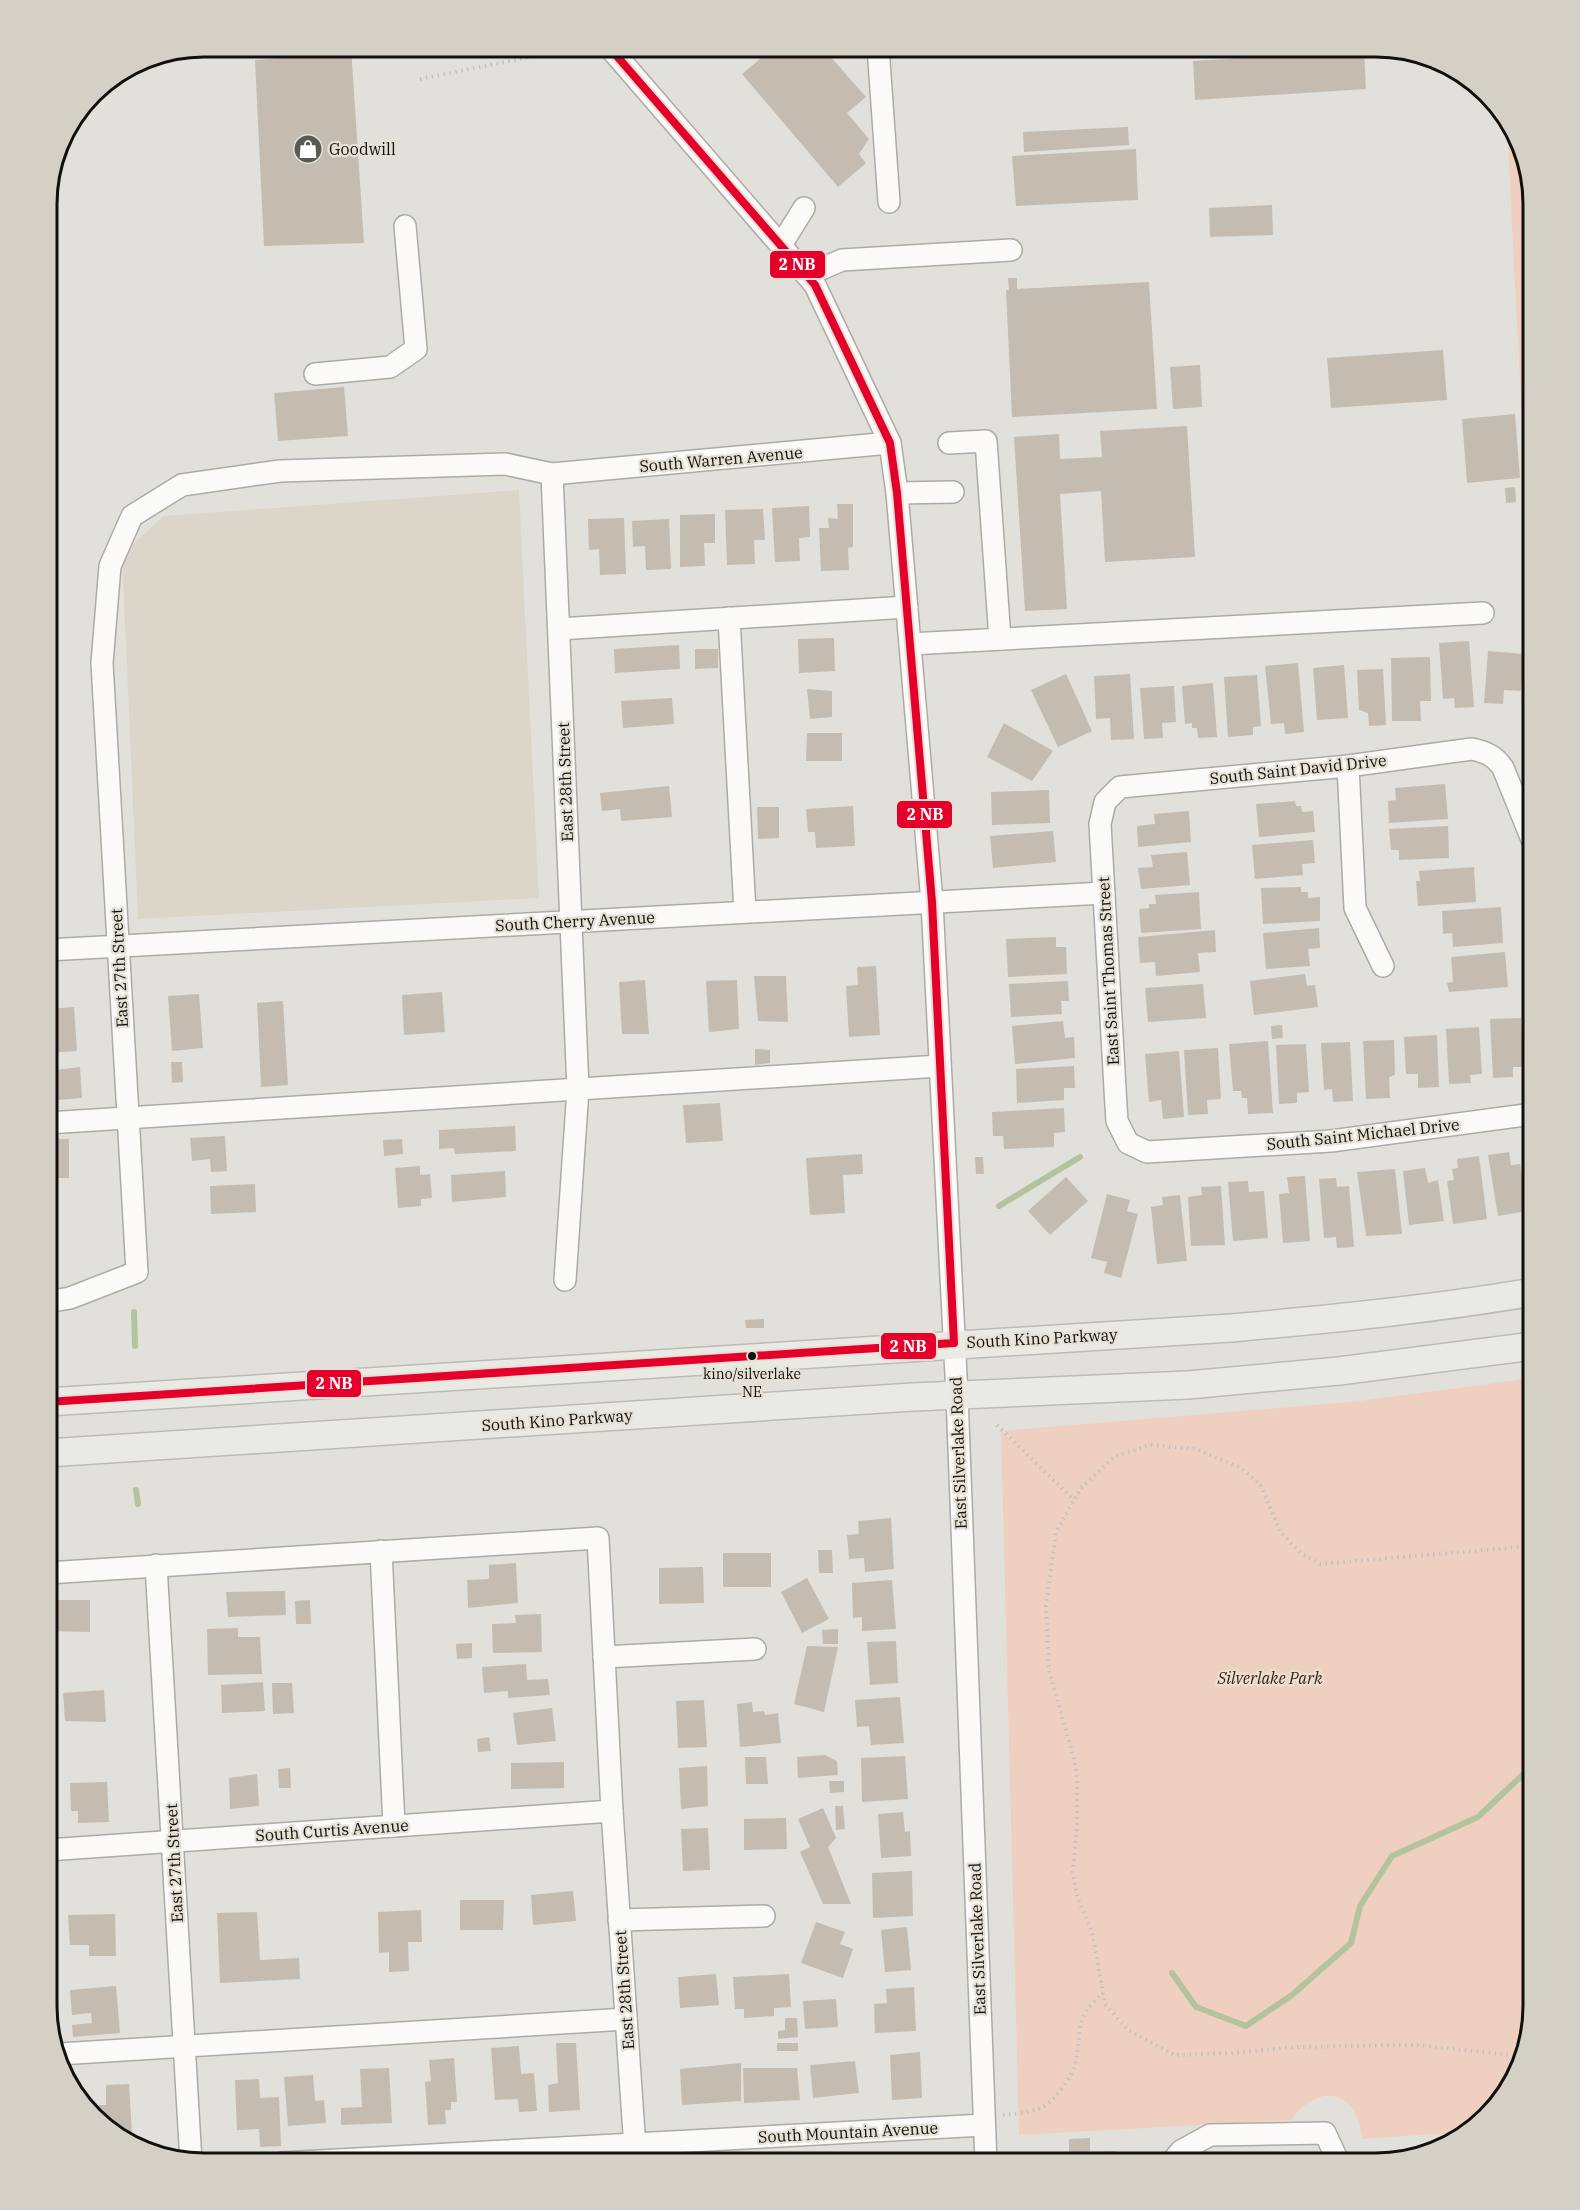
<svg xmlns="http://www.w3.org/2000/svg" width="1580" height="2210" viewBox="0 0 1580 2210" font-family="'IBM Plex Serif',serif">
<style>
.built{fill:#dbd6c9}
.green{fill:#efd0c0}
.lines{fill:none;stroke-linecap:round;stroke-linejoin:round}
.stream{stroke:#b3c39d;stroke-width:6}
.building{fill:#c5bcb1}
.minor-casing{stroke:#acaba6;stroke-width:24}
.major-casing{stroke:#bcbbb8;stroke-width:30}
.path{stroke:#c1c1bf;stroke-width:4;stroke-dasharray:1.5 4.5;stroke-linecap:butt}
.minor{stroke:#fbfaf9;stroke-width:21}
.major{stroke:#eaeae4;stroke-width:27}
.bus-1-casing{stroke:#e6e1d6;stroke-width:12}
.bus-1{stroke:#e4002b;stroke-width:8}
.bus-dot{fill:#12100c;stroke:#e6e1d6;stroke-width:2}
.labels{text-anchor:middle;stroke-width:4.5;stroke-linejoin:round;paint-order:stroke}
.bus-label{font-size:14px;fill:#12100c;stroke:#e6e1d6}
.poi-label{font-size:16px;fill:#12100c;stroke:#e6e1d6;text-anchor:start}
.street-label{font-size:16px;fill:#12100c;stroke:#e6e1d6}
.park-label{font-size:16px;font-style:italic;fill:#491900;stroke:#e6e1d6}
.rim{fill:none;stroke:#12100c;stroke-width:3}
.line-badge{stroke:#e6e1d6;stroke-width:2}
.badge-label{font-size:16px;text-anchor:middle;font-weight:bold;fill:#fff}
</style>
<rect width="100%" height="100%" fill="#e2e0da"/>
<path class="built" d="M519 490 539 898 138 919 122 554 164 516Z"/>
<g class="green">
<path d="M1507 119 1512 125 1533 204V623C1525 455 1514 287 1507 119Z"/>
<path d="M1533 1378V2007L1513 2085 1465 2132 1362 2139C1358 2090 1319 2081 1291 2120L1019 2135 1001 1431 1351 1402Z"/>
</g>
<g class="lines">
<g class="stream">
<path d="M999 1206 1080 1157"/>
<path d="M134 1312 135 1346"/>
<path d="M136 1490 138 1504"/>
<path d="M1172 1973 1196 2007 1246 2026 1292 1995 1351 1943 1360 1906 1392 1856 1478 1817 1533 1765"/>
</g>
</g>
<g class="building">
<path d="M295 47H351L364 243 264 246 255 60 296 57Z"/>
<path d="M774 47H822L866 97 847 113 869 139 859 154 866 163 838 187 742 74Z"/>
<path d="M1364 51 1366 89 1195 100 1193 61Z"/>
<path d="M1128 127 1129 145 1024 152 1023 132Z"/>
<path d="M1136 149 1138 200 1016 206 1012 156Z"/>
<path d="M1272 205 1273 235 1210 237 1209 208Z"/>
<path d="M1008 278H1017V289L1149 282 1157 409 1012 417 1006 290H1009Z"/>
<path d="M1443 350 1447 400 1331 408 1327 358Z"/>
<path d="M1200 365 1202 407 1173 409 1170 367Z"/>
<path d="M344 387 348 436 278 441 274 393Z"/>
<path d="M1515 414 1520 478 1467 483 1462 419Z"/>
<path d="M1187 426 1195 557 1105 562 1101 491 1060 494 1067 609 1025 611 1014 437 1059 434 1060 459 1102 457 1100 431Z"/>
<path d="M1515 487 1516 502 1506 503 1505 488Z"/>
<path d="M837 504H853V547L848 548 849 570 821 571 819 528H829L828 518 838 519Z"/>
<path d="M809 506 810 537 799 538 800 561 775 562 772 508Z"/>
<path d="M763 509 765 540H754L755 564 727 565 725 510Z"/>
<path d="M715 514V543H704L705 566 680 567V515Z"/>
<path d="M624 518 626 574 600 575 599 549 589 550 588 519Z"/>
<path d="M669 519 671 569 646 570 645 546 633 547 632 521Z"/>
<path d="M47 578H50L54 657 47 658Z"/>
<path d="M834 638 835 671 799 673 798 639Z"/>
<path d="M1469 641 1474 707 1455 708 1454 698 1443 699 1439 643Z"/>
<path d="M679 645 680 669 615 673 614 649Z"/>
<path d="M695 649H718V668L695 669Z"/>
<path d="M1488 651 1524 654 1521 691 1504 690 1503 704 1484 703Z"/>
<path d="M1430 657 1431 701H1420L1421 721H1392L1391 658Z"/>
<path d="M1298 663 1304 732 1285 734 1284 723 1271 724 1265 666Z"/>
<path d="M1344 665 1348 718 1317 720 1313 668Z"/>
<path d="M1383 669 1386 725 1369 726 1368 713 1359 710 1357 670Z"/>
<path d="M1066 674 1092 731 1058 747 1031 690Z"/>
<path d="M1130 674 1134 739 1111 740 1110 718 1096 719 1094 676Z"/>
<path d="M1257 675 1261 726 1253 727V735L1228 737 1224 677Z"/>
<path d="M1213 683 1217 737 1198 738 1197 728H1192V723L1185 724 1182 686Z"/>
<path d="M1174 686 1176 722 1162 723 1163 738 1144 739 1140 688Z"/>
<path d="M807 689 832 691V717L810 719Z"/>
<path d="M1533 691V716L1521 701Z"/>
<path d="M672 698 674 724 623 728 621 701Z"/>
<path d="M1004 723 1053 751 1032 781 987 757Z"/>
<path d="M807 733H842V761H806Z"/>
<path d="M1445 784 1448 819 1389 823 1388 801 1396 800 1395 788Z"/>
<path d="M669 786 672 817 621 821 620 809 602 811 600 793Z"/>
<path d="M1049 790 1050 823 992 825 991 792Z"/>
<path d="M1295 801 1296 806H1301L1302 812 1313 811 1315 832 1259 837 1256 804Z"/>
<path d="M853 806 855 846 816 848 815 832H808L806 809Z"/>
<path d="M757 807H779V838L758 839Z"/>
<path d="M1189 811 1191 842 1138 847 1137 826 1155 824 1154 814Z"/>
<path d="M1448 826 1449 858 1399 860V850H1391L1389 829Z"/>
<path d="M1053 831 1056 862 993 868 990 836Z"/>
<path d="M1313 840 1315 863 1302 864 1303 875 1255 879 1252 845Z"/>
<path d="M1187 852 1190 885 1141 889 1138 868 1153 867 1151 855Z"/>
<path d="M1474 867 1476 902 1418 906 1416 881H1420L1419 871Z"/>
<path d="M1301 887V892H1308V898L1320 897V921L1263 924 1261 888Z"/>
<path d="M1199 892 1201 929 1141 933 1139 909 1149 908V904H1156L1155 895Z"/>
<path d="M1501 907 1503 943 1453 947 1452 933 1443 934 1442 911Z"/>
<path d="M1319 928 1320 948 1308 949 1310 966 1266 969 1263 933Z"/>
<path d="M1215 930 1216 952 1198 953 1200 972 1156 976 1155 962 1140 963 1138 937Z"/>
<path d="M1056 937V947H1066L1067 974 1008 977 1006 939Z"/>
<path d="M1505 952 1508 987 1449 992 1447 983 1453 982 1451 957Z"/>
<path d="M876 966 880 1035 849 1037 846 986 858 985 857 967Z"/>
<path d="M1305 974 1307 986 1315 985 1318 1007 1254 1015 1250 981Z"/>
<path d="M754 976H786L788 1022 758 1021Z"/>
<path d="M645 980 649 1034H622L619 982Z"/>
<path d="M737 980 739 1029 709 1032 706 981Z"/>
<path d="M1068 981 1069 1001H1061L1062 1014 1011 1017 1009 984Z"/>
<path d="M1203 984 1206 1018 1148 1022 1145 988Z"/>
<path d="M442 992 445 1032 404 1035 402 995Z"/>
<path d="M199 994 203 1048 172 1051 168 996Z"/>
<path d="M283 1001 288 1085 261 1087 257 1003Z"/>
<path d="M74 1007 77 1051 47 1053V1009Z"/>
<path d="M1521 1018 1523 1067H1513V1077L1493 1078 1490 1019Z"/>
<path d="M1063 1021 1065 1038 1074 1037 1075 1058 1015 1064 1012 1026Z"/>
<path d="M1282 1025 1283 1038 1272 1039 1271 1026Z"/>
<path d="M1479 1027 1482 1074 1470 1075 1471 1083 1449 1084 1446 1029Z"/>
<path d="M1437 1035 1439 1087 1418 1088V1074H1406L1404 1037Z"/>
<path d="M1394 1040 1395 1075 1389 1077 1390 1098 1366 1099 1363 1041Z"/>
<path d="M1268 1041 1273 1113 1248 1114 1247 1098H1242L1241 1091H1233L1229 1044Z"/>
<path d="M1350 1042 1353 1101 1333 1102 1332 1089 1324 1090 1321 1043Z"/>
<path d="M1306 1044 1309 1092 1297 1093V1103L1279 1104 1276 1045Z"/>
<path d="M1218 1048 1221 1099 1207 1100 1208 1114 1188 1115 1184 1050Z"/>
<path d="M755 1049 770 1050V1063L755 1065Z"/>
<path d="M1179 1051 1184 1117 1163 1119 1161 1100 1149 1102 1145 1054Z"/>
<path d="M171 1062H182L183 1082 172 1083Z"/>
<path d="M1074 1066 1075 1088H1064V1100L1017 1103 1016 1069Z"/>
<path d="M80 1067 82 1098 47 1101V1071Z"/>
<path d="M720 1103 723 1141 686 1143 683 1105Z"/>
<path d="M1064 1108 1065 1132 1054 1133V1147L1004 1149 1003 1136H993L992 1112Z"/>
<path d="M515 1126 516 1151 455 1154 454 1148 439 1149V1130Z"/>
<path d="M225 1136 227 1171 211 1172 210 1159 192 1161 190 1138Z"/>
<rect x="47" y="1139" width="22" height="39"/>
<path d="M402 1139 403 1154 384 1156 383 1140Z"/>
<path d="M1509 1152 1511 1165 1520 1164 1528 1211 1498 1216 1488 1155Z"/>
<path d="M862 1154 863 1174 843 1175 845 1213 810 1215 806 1158Z"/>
<path d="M1479 1156 1487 1219 1453 1224 1447 1181 1454 1180 1452 1169 1458 1168 1457 1159Z"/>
<path d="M975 1157H983L984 1174H976Z"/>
<path d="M420 1166V1175L430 1174 432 1198 421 1199V1206L398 1208 395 1168Z"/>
<path d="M1425 1168 1428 1183 1438 1180 1444 1221 1409 1225 1403 1171Z"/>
<path d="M1395 1169 1402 1234 1366 1236 1357 1172Z"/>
<path d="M505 1171 506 1197 452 1202 451 1175Z"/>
<path d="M1305 1176 1310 1241 1283 1243 1279 1194 1289 1193 1287 1177Z"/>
<path d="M1066 1177 1088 1201 1050 1235 1028 1211Z"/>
<path d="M1336 1178 1337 1187 1349 1186 1354 1247 1337 1248 1336 1237 1324 1238 1319 1179Z"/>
<path d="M1248 1181 1249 1192 1264 1191 1268 1238 1233 1241 1228 1182Z"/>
<path d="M255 1184 256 1212 211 1214 210 1186Z"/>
<path d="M1221 1186 1225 1245 1191 1246 1188 1197 1202 1195 1201 1187Z"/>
<path d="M1107 1194 1130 1200 1127 1211 1138 1214 1121 1278 1104 1273 1107 1262 1091 1258Z"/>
<path d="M1180 1195 1187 1261 1157 1264 1151 1207 1163 1205 1162 1197Z"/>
<path d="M764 1319V1328H746L745 1320Z"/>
<path d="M891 1518 894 1569 865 1572 864 1558 849 1559 847 1535 859 1534 858 1521Z"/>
<path d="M818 1550H832L833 1573H819Z"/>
<rect x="723" y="1553" width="48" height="34"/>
<path d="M516 1563 518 1603 468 1608 467 1580 489 1579V1565Z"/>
<path d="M703 1567 704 1603 659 1604V1568Z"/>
<path d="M807 1578 829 1619 802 1633 781 1592Z"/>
<path d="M892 1580 896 1629 862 1631V1617L853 1618 852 1583Z"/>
<path d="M285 1591 286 1615 228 1617 226 1592Z"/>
<path d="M47 1600H90V1632L47 1631Z"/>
<path d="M310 1600 311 1624H296L295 1601Z"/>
<path d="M541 1614 542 1652 493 1653 492 1624 516 1623 515 1615Z"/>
<path d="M238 1628V1637H260L262 1674 208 1675 207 1629Z"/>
<path d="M838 1629V1644H823L822 1630Z"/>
<path d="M896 1641 898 1683 870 1685 867 1642Z"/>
<path d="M472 1643V1658L457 1659 456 1644Z"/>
<path d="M807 1646 838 1647 824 1712 794 1704Z"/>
<path d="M526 1664 527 1680 548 1679 550 1695 508 1698V1691L484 1693 482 1667Z"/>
<path d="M263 1682 265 1711 222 1713 221 1685Z"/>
<path d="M272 1683H292L294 1713 273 1714Z"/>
<path d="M104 1690 106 1722 65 1721 63 1693Z"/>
<path d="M900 1697 904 1743 871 1745 869 1726 857 1727 855 1700Z"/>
<path d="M704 1700 707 1747 678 1748 676 1701Z"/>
<path d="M752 1702 753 1712 764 1711 765 1715 778 1713 781 1743 740 1747 737 1704Z"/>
<path d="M552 1708 556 1741 517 1745 513 1713Z"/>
<path d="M489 1737 491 1751 478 1752 477 1739Z"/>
<path d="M825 1755 837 1761 838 1775 798 1778 797 1757Z"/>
<path d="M905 1756 908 1799 862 1802 861 1758Z"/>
<path d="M745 1757H766L768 1784H746Z"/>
<path d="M564 1762V1788L511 1789V1763Z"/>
<path d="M707 1766 708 1806 681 1809 679 1768Z"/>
<path d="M290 1768 291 1788H279L278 1769Z"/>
<path d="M257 1774 259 1806 230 1809 229 1778Z"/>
<path d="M829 1781H844V1792L830 1793Z"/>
<path d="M107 1782 109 1822 78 1823V1811H71L70 1783Z"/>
<path d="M835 1806H843L845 1829 836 1830Z"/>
<path d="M823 1808 836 1838 828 1847 851 1904H823L800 1852 810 1847 798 1819Z"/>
<path d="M903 1812 905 1832 910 1831 911 1856 881 1858 878 1814Z"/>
<path d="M786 1818 787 1849 744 1850V1819Z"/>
<path d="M708 1828 710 1870 683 1871 681 1829Z"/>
<path d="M912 1871 913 1916 873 1918 872 1873Z"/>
<path d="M573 1891 576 1921 533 1925 531 1895Z"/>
<path d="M460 1900H504L503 1930H460Z"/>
<path d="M421 1910 422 1942H408L409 1971 389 1972V1952L379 1953 378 1912Z"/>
<path d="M257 1912 260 1960 299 1958 300 1979 220 1983 217 1913Z"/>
<path d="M115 1914 116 1956H89V1945H70L68 1915Z"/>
<path d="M816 1922 845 1932 840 1944 853 1949 843 1978 801 1963Z"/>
<path d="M907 1927 911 1970 885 1972 881 1930Z"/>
<path d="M716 1974 719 2005 680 2008 678 1977Z"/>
<path d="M789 1974 791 2007 774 2008V2016L744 2018V2009H735L733 1977Z"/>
<path d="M116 1986 120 2033 73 2037 72 2025 92 2023 91 2013 72 2015 70 1990Z"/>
<path d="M914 1987 916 2031 875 2033 874 2004 887 2003 886 1989Z"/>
<path d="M836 1999 838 2027 805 2029 803 2001Z"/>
<path d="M785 2018H797L798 2037 778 2039V2031L785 2030Z"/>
<path d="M556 2043H576L580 2110 549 2112 548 2085 558 2083Z"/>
<rect x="777" y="2043" width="21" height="8"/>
<path d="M519 2046 521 2074 534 2073 537 2111 519 2112 518 2099 495 2100 491 2048Z"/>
<path d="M920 2052 922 2098 892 2100 890 2055Z"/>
<path d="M454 2058 457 2102H451V2110H445L446 2124 428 2125 425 2082 431 2081 429 2060Z"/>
<path d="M855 2061 859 2093 813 2098 810 2065Z"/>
<path d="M741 2063V2101L682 2105 680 2069Z"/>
<path d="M389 2068 392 2123 341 2125V2108L362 2107 360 2069Z"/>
<path d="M743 2068H797L800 2100 744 2103Z"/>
<path d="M313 2075 315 2101 324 2100 326 2123 288 2126 284 2077Z"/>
<path d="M259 2079 260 2098 279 2097 281 2146 260 2147 259 2129 237 2130 235 2080Z"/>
<path d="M81 2082 83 2100 67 2083Z"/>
<path d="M129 2084 132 2135 118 2136 96 2113V2105H106V2085Z"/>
<path d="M1090 2138V2152L1115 2151V2163H1069V2139Z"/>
<path d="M1269 2157V2163H1240V2158Z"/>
</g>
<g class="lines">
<g class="minor-casing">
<g id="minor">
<path d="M609 47 815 285 890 443 897 493 932 902 957 1395 986 2163"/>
<path d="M878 47 889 202"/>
<path d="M781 245 804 208"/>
<path d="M807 275 842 260 1011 250"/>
<path d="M315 374 390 367 416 349 405 226"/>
<path d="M949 443 986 441 1000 639"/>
<path d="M552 474 578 1089 565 1280"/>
<path d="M897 493 953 492"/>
<path d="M729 618 745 912"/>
<path d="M559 629 907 607"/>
<path d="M910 644 1483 613"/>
<path d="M1348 766 1355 908 1383 966"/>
<path d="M47 950 1104 893"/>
<path d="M1533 1114 1331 1141 1147 1152 1128 1143 1117 1121 1116 1106 1100 824 1105 802 1120 787 1348 766 1472 749C1486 752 1495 756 1503 768L1533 842"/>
<path d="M47 1123 940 1066"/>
<path d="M47 1302 70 1298 137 1272 102 663 110 566 132 516 182 485 280 471 505 464 552 474 890 443"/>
<path d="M381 1551 394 1826"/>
<path d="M156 1565 191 2162"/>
<path d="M47 1573 598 1538 612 1811"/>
<path d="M604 1657 755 1649"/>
<path d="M47 1850 612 1811 636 2163"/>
<path d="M619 1920 764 1916"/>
<path d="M59 2054 626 2019"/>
<path d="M282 2163 984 2125"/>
<path d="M1171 2163 1181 2151 1210 2135 1325 2133 1339 2163"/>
</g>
</g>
<g class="major-casing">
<g id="major">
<path d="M47 1402 1231 1328C1332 1319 1433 1309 1533 1292"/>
<path d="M47 1453 913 1397 1188 1385 1339 1371 1533 1346"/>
</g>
</g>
<g class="path">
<path d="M420 79 575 48"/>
<path d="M997 1425 1074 1500"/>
<path d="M1520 2056 1415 2045 1294 2047 1232 2053 1174 2055 1128 2030 1105 2004 1092 1931 1077 1897 1073 1872 1077 1824V1779L1075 1762 1049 1671 1046 1606 1056 1532 1081 1488 1114 1457 1151 1445 1196 1449 1241 1468 1260 1484 1281 1533 1302 1554 1320 1564 1533 1546"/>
<path d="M1003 2115C1015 2114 1028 2113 1040 2108 1053 2103 1071 2079 1075 2065 1083 2032 1072 2019 1103 1993"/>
</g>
<use href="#minor" class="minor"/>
<use href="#major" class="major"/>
<g class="bus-1-casing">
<path id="bus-1" d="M47 1402 954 1343 932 902 897 493 890 443 815 285 609 47"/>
</g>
<use href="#bus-1" class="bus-1"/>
</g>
<defs>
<g id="shop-disc" transform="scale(1.5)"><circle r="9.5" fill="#5b5954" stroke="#e6e1d6"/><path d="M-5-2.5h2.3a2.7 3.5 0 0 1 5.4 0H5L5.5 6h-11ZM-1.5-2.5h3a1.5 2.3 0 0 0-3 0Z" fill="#fff"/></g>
</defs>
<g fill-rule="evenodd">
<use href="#shop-disc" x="308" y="149"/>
</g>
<circle class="bus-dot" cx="752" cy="1356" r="5"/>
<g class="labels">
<g class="bus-label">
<text x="752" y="1379">kino/silverlake<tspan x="752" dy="18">NE</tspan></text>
</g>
<g class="poi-label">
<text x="329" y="155">Goodwill</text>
</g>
<g class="street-label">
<text transform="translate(721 459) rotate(-5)" y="6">South Warren Avenue</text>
<text transform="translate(1298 769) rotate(-6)" y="6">South Saint David Drive</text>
<text transform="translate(565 782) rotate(-92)" y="6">East 28th Street</text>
<text transform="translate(575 921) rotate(-3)" y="6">South Cherry Avenue</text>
<text transform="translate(119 968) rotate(-93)" y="6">East 27th Street</text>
<text transform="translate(1108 971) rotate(-93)" y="6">East Saint Thomas Street</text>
<text transform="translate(1363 1134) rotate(-6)" y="6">South Saint Michael Drive</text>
<text transform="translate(1042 1338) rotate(-3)" y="6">South Kino Parkway</text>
<text transform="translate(557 1420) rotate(-4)" y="6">South Kino Parkway</text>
<text transform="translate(958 1453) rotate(-92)" y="6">East Silverlake Road</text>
<text transform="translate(332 1830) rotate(-4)" y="6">South Curtis Avenue</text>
<text transform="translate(174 1863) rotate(-93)" y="6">East 27th Street</text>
<text transform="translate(977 1939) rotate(-92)" y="6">East Silverlake Road</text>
<text transform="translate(624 1990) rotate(-94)" y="6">East 28th Street</text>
<text transform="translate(848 2132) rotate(-3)" y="6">South Mountain Avenue</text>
</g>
<g class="park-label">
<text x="1270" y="1684">Silverlake Park</text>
</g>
</g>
<path d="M0 0H1580V2210H0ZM204 57H1376A147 147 0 0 1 1523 204V2006A147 147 0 0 1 1376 2153H204A147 147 0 0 1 57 2006V204A147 147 0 0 1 204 57Z" fill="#d5d0c6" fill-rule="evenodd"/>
<path class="rim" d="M204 57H1376A147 147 0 0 1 1523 204V2006A147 147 0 0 1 1376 2153H204A147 147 0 0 1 57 2006V204A147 147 0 0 1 204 57Z"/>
<g class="line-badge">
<rect x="769" y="250" width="57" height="29" rx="6" fill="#e4002b"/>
<rect x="896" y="800" width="57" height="29" rx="6" fill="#e4002b"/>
<rect x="880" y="1332" width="57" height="28" rx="6" fill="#e4002b"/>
<rect x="306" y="1369" width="56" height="29" rx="6" fill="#e4002b"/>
</g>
<g class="badge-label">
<text x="797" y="270">2 NB</text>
<text x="925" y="820">2 NB</text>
<text x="908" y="1352">2 NB</text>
<text x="334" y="1389">2 NB</text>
</g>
</svg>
